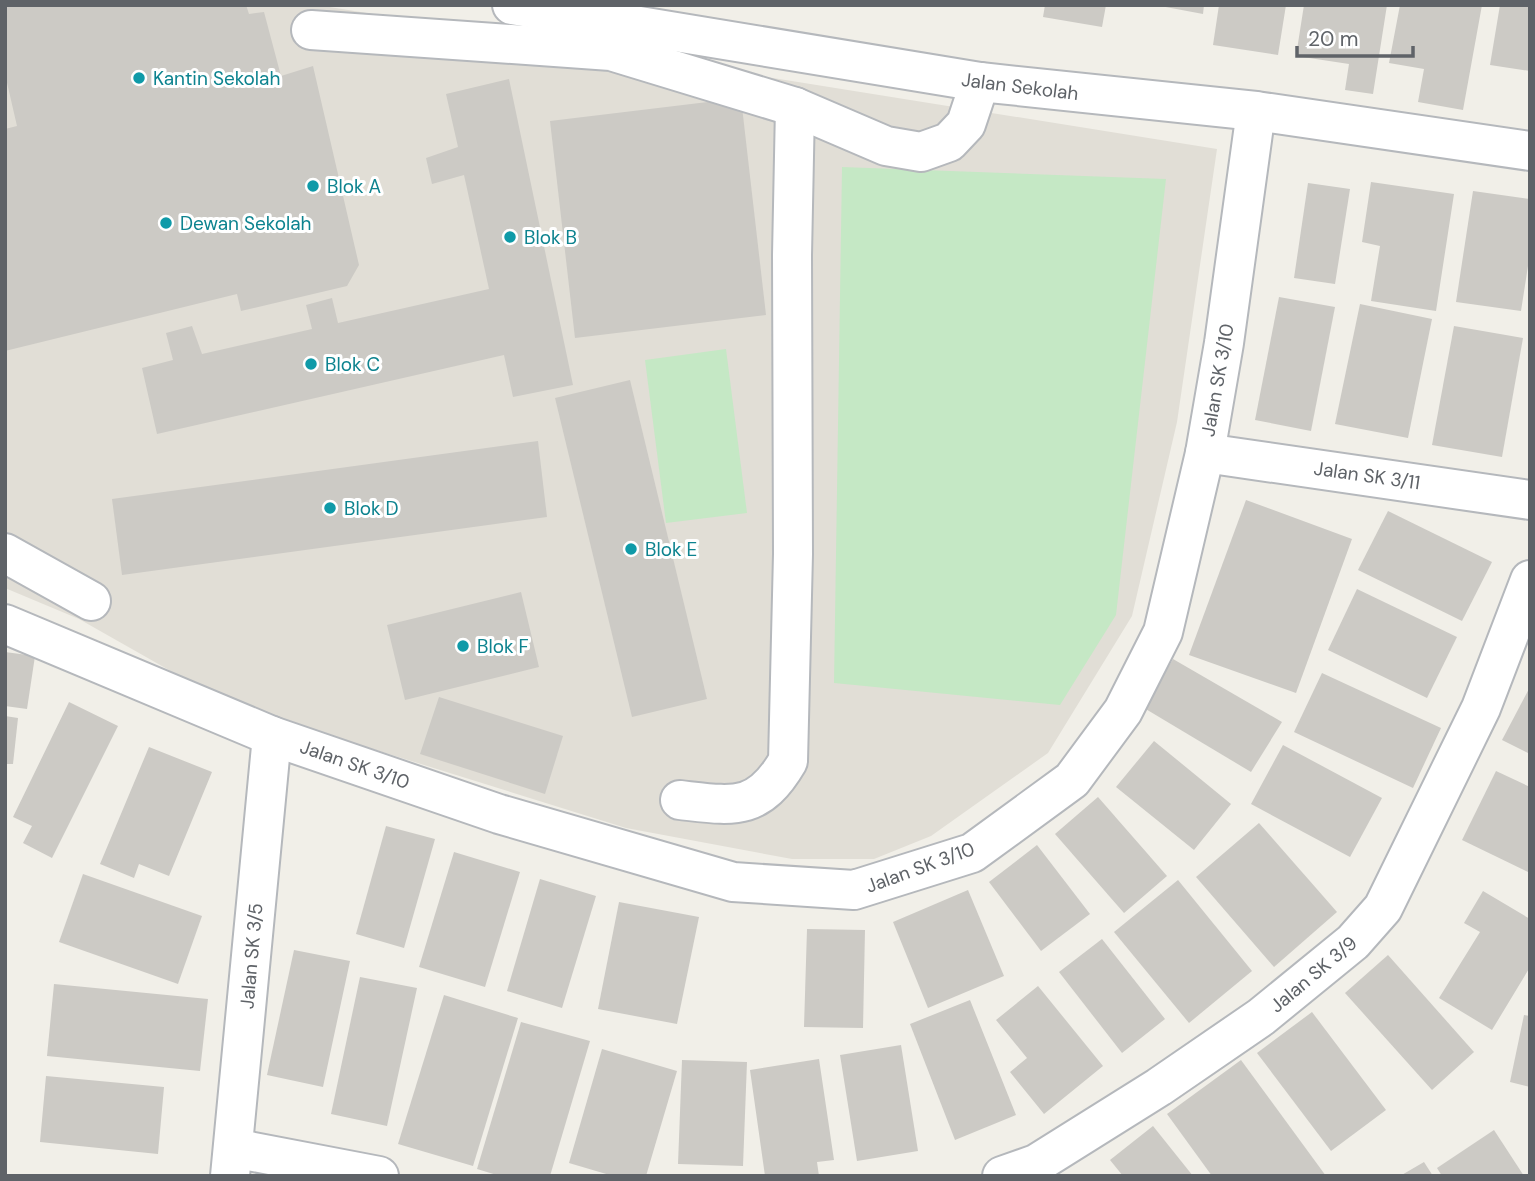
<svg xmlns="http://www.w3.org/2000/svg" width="1535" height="1181" viewBox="0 0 1535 1181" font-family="'DM Sans',sans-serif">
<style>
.education{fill:#e1ded6}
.green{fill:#c5e8c5}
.building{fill:#cccac5}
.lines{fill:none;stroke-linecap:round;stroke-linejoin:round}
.minor-casing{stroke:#b5b8bc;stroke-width:42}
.minor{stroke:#fff;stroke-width:38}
.culture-dot{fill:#0f9aa8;stroke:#fff;stroke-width:2.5}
.labels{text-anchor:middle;stroke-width:6;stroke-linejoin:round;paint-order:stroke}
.culture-label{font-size:19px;fill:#0d838f;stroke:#fff;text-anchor:start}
.street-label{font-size:19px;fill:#5f6368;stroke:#fff}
</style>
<rect width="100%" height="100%" fill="#f1efe8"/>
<path class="education" d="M5 5H317L1217 149 1177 422 1132 616 1048 753 931 836 874 859H792L626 828 251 711 213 695 79 619 5 588Z"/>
<g class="green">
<path d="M842 167 1166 179 1116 615 1060 705 834 683Z"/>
<path d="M726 349 747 513 666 523 645 360Z"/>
</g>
<g class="building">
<path d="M5 5H246L249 14 264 12 281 76 313 66 359 265 347 286 241 311 237 294 5 351V129L17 126 5 74Z"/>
<path d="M1045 5H1106L1102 27 1043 17Z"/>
<path d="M1155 5H1204L1203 14Z"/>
<path d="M1219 5H1286L1278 55 1213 45Z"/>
<path d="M1304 5H1387L1373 94 1345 90 1349 64 1296 56Z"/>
<path d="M1400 5H1482L1463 110 1418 102 1424 69 1389 63Z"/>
<path d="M1500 5H1530V71L1490 65Z"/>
<path d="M509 79 573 385 513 397 504 355 157 434 142 368 173 360 166 333 192 326 202 354 312 329 306 305 332 298 338 323 489 289 464 175 432 184 426 158 458 147 446 94Z"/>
<path d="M741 98 766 315 575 338 550 121Z"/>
<path d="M1371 182 1454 194 1436 311 1371 301 1380 246 1362 242Z"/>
<path d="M1308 183 1350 189 1335 284 1294 278Z"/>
<path d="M1473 191 1530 199V253L1521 311 1456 302Z"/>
<path d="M1279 297 1335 307 1311 431 1255 420Z"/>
<path d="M1360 304 1432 319 1408 438 1335 424Z"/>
<path d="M1454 326 1523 338 1502 457 1432 445Z"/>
<path d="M630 380 707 699 632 717 555 398Z"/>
<path d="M538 441 547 517 122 575 112 499Z"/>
<path d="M1246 500 1352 539 1296 693 1189 655Z"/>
<path d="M1388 511 1492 562 1462 621 1358 570Z"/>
<path d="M1357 589 1457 637 1427 698 1328 650Z"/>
<path d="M521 592 539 667 405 700 387 625Z"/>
<path d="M5 652 35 656 27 709 5 706Z"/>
<path d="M1173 659 1282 722 1251 772 1144 708Z"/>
<path d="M1322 673 1441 728 1413 788 1294 732Z"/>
<path d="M1530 687V754L1502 740Z"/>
<path d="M439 697 563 736 545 794 420 754Z"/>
<path d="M69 702 118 726 52 858 23 843 32 826 13 817Z"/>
<path d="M5 716 18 718 13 764H5Z"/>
<path d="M1154 741 1231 804 1194 850 1116 787Z"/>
<path d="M1283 745 1382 798 1350 857 1251 804Z"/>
<path d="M149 747 212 772 169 876 139 864 134 878 100 864Z"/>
<path d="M1496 771 1530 787V873L1462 840Z"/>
<path d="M1098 797 1167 876 1124 913 1055 834Z"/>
<path d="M1259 823 1337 912 1274 967 1196 877Z"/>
<path d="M386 826 435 839 404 948 356 934Z"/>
<path d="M1037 845 1090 914 1041 951 989 882Z"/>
<path d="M454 852 520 872 485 987 419 967Z"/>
<path d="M83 874 202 916 178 984 59 942Z"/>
<path d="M540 879 596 896 562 1008 507 991Z"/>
<path d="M1178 880 1252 971 1189 1023 1114 932Z"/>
<path d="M968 890 1004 976 928 1008 893 922Z"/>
<path d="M1483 891 1530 919V967L1492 1030 1439 998 1480 932 1464 923Z"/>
<path d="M619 902 699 917 677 1024 598 1009Z"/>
<path d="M807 929 865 930 863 1028 804 1027Z"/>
<path d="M1102 939 1165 1019 1122 1053 1059 972Z"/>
<path d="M294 950 350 961 323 1087 267 1075Z"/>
<path d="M1388 955 1474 1052 1432 1090 1345 993Z"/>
<path d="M360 977 417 988 387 1126 331 1114Z"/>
<path d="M54 984 208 999 200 1071 47 1056Z"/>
<path d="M1038 986 1103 1066 1044 1114 1010 1072 1027 1058 996 1020Z"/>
<path d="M444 995 518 1018 473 1166 398 1144Z"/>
<path d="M970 1000 1016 1115 955 1140 910 1024Z"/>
<path d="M1312 1012 1386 1110 1331 1151 1257 1053Z"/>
<path d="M1524 1015 1530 1016V1087L1510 1082Z"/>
<path d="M521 1022 590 1041 550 1176H500L477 1169Z"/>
<path d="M901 1045 918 1151 857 1161 840 1055Z"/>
<path d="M602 1049 677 1071 646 1176H613L569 1163Z"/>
<path d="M819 1059 834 1160 817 1162 819 1176H765L750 1070Z"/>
<path d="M682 1060 747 1062 743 1166 678 1164Z"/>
<path d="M1241 1060 1326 1176H1212L1167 1114Z"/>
<path d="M46 1076 164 1087 158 1154 40 1142Z"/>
<path d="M1153 1126 1193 1176H1123L1110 1160Z"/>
<path d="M1494 1130 1524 1176H1442L1437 1168Z"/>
<path d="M1424 1162 1433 1176H1400Z"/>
</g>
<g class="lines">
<g class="minor-casing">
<g id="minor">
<path d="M512 5 980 82 1256 111 1530 151"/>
<path d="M311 30 611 51 795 107 886 146 921 152 949 142 966 124 980 82"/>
<path d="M1205 453 1530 500"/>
<path d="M5 553 91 601"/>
<path d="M5 624 272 736 499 814 733 882 854 890 972 853 1072 780 1123 711 1163 632 1205 453 1224 343 1256 111"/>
<path d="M680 800C734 806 758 812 788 761L793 554 792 255 795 107"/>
<path d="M233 1148 379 1176"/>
<path d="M230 1176 272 736"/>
<path d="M1002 1176 1036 1164 1159 1087 1261 1017 1353 942 1383 908 1481 708 1530 580"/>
</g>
</g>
<use href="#minor" class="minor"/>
</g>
<g class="culture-dot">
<circle cx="139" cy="78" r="7"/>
<circle cx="313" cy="186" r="7"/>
<circle cx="166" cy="223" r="7"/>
<circle cx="510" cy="237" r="7"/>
<circle cx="311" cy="364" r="7"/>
<circle cx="330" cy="508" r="7"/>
<circle cx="631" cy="549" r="7"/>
<circle cx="463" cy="646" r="7"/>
</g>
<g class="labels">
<g class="culture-label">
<text x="153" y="85">Kantin Sekolah</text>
<text x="327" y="193">Blok A</text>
<text x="180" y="230">Dewan Sekolah</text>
<text x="524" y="244">Blok B</text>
<text x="325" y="371">Blok C</text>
<text x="344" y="515">Blok D</text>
<text x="645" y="556">Blok E</text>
<text x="477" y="653">Blok F</text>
</g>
<g class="street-label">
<text transform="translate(1020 86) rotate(7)" y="7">Jalan Sekolah</text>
<text transform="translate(1217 380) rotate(-80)" y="7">Jalan SK 3/10</text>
<text transform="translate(1367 475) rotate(8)" y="7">Jalan SK 3/11</text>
<text transform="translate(355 764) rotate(19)" y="7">Jalan SK 3/10</text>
<text transform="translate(920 867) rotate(-20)" y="7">Jalan SK 3/10</text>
<text transform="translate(251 956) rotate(-85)" y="7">Jalan SK 3/5</text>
<text transform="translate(1313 974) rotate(-40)" y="7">Jalan SK 3/9</text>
</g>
</g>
<rect width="1535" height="1181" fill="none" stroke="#5f6368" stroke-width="14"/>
<path d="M1297 46v10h116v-10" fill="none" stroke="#5f6368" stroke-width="3.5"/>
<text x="1308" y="46" font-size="21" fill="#5f6368" stroke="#ffffff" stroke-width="5" paint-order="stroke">20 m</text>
</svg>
